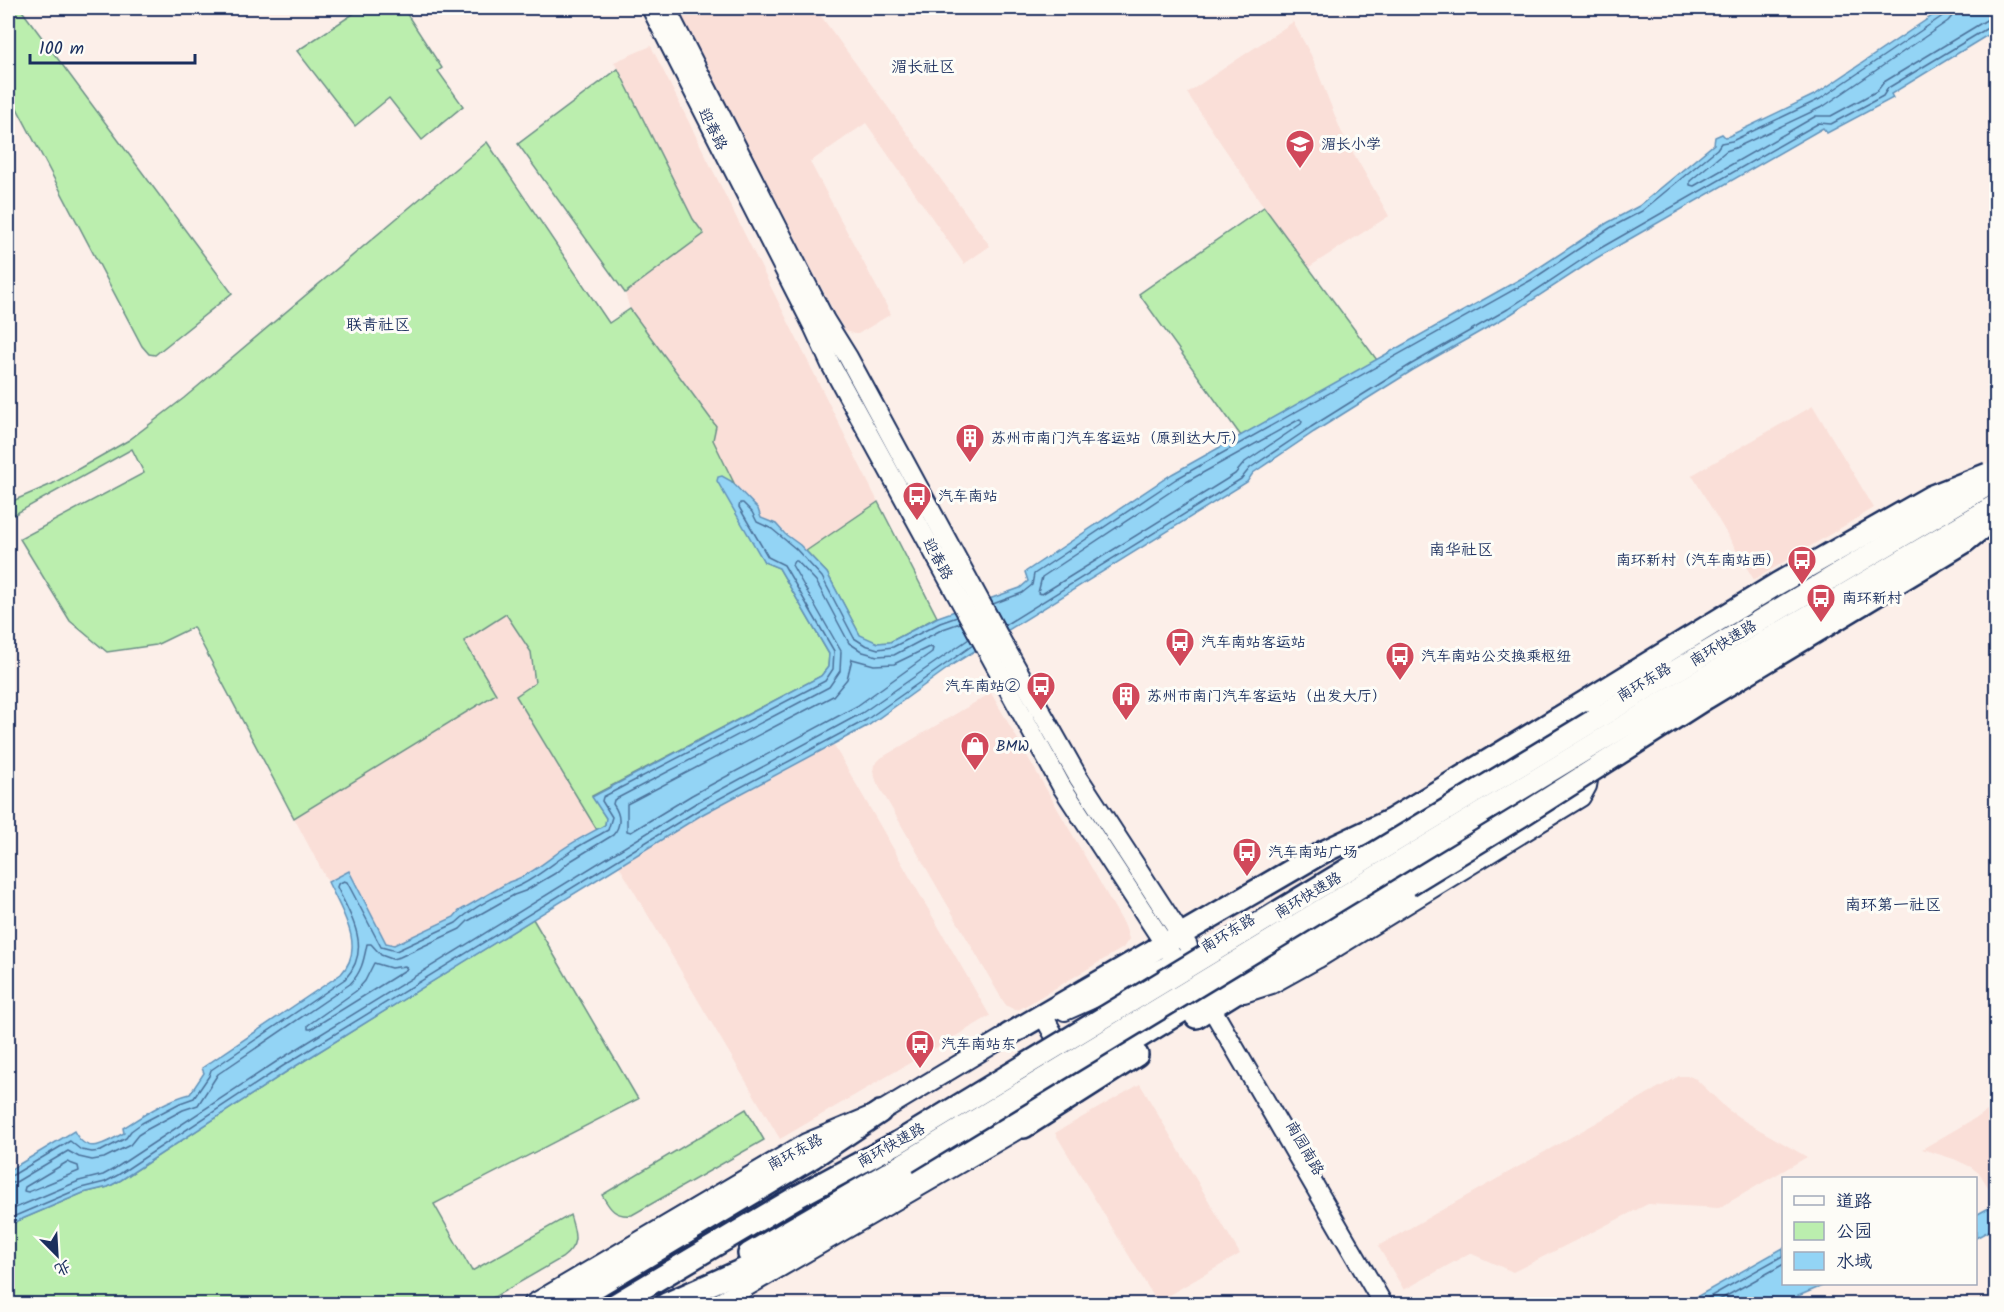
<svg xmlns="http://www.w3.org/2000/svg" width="2004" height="1312" viewBox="0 0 2004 1312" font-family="Kalam,'LXGW WenKai TC',sans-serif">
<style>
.built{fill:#fadfd8}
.green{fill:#bbeeae;stroke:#6b8e86;stroke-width:1.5}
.water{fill:#93d4f5;stroke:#6392b9;stroke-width:1.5}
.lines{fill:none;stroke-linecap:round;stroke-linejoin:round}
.shore{stroke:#4b719a;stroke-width:1.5}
.major-casing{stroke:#1b2f5e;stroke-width:22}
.highway-casing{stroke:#1b2f5e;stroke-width:26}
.major{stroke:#fdfcf7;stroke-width:18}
.highway{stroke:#fdfcf7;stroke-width:21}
.highway-bridge-casing{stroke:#1b2f5e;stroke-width:26;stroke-linecap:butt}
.highway-bridge{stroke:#fdfcf7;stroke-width:21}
.labels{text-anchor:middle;stroke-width:6;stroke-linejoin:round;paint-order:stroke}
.street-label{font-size:15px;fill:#1b2f5e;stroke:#fdfcf7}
.poi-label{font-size:15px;fill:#1b2f5e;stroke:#fdfcf7;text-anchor:start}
.neighbourhood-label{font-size:16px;fill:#1b2f5e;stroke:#fdfcf7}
</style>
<rect width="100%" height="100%" fill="#fcefe9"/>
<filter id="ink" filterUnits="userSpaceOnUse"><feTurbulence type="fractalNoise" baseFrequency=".0167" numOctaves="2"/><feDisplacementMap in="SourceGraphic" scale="12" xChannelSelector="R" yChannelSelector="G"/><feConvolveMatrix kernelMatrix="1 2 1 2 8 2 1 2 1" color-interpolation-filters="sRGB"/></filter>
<g filter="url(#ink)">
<g class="built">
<path d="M678 8H815L990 246 964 264 866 123 810 162 891 314 858 334H854L845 330 836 316Z"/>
<path d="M1293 22 1311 55 1341 131 1389 216 1309 267 1264 207 1187 93Z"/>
<path d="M651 46 878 502 806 551 776 524 761 518 758 509 735 485 713 440 716 426 630 309 625 293 704 234 693 219 614 62Z"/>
<path d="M1813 406 1874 508 1754 580 1692 475Z"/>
<path d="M506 614 531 652 535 683 516 696 597 830 560 851 551 859 518 879 509 882 459 911 454 917 394 945 386 943 349 872 328 882 294 818 495 694 464 641Z"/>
<path d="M991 693 1125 926 1129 939 1123 948 1020 1009 1015 1010 1007 1006 1003 1001 877 783 873 771 874 765 881 758Z"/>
<path d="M833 744 990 1016 780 1139 619 866 703 814Z"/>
<path d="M1679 1076H1689L1696 1079 1727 1109 1746 1122 1807 1157 1719 1208 1648 1204 1513 1272 1470 1253 1404 1290 1378 1246Z"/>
<path d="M1140 1084 1240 1254 1157 1302 1055 1133Z"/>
<path d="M1996 1106V1200L1980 1174 1971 1167 1954 1159 1922 1149Z"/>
</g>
<g class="green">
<path d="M8 8H20L232 293 155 355 149 354 142 346 8 91Z"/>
<path d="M362 8H403L442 68 438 71 463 106 422 140 389 98 355 126 297 51Z"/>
<path d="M618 69 693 219 704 234 625 293 518 144Z"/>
<path d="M487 142 609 323 630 309 716 426 713 440 735 485 731 481 764 562 779 568 829 654 828 667 821 676 592 796 606 818 605 825 597 830 516 696 535 683 531 652 506 614 464 641 496 694 294 818 193 627 156 645 107 652 70 621 20 539 144 473 132 449 8 518V503L52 484 129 440 184 398Z"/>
<path d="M1264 207 1377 360 1241 436 1139 294Z"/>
<path d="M878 502 937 617 890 642 878 643 867 640 860 635 827 573 806 551Z"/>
<path d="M533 919 638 1099 434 1204 472 1271 570 1215C576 1235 580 1244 562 1258L482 1304H8V1225L83 1193 108 1187 121 1180 286 1072Z"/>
<path d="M746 1109 764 1140 632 1215C615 1217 610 1209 602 1195Z"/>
</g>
<g class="water">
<path d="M1944 8H1996V30L1891 94 1893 98 1827 133 1823 128 1595 259 1511 314 1413 370 1314 432 1253 473 1247 482 955 663 869 725 703 814 286 1072 121 1180 108 1187 83 1193 8 1225V1171L74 1131C88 1157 104 1143 124 1133L123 1128C144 1115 166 1100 190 1094L204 1073 202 1068 341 974C367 947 341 910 328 882L349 871 386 943 394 945 454 917 459 911 509 882C528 876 544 863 560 851 574 841 590 833 605 825L606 818 592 797 821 676 828 667 829 654 779 568 764 562 717 481 718 477 722 476 731 481 758 509 761 518 776 524 785 534 800 545 827 573 860 635 878 643 890 642 938 617 1020 588 1028 581 1025 572 1172 474 1531 273 1607 223 1639 206 1714 144 1715 137 1722 134 1725 137 1729 136 1816 94Z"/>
<path d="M1996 1204V1227L1976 1238V1215Z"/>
<path d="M1783 1248 1784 1284H1827L1779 1304H1684Z"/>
</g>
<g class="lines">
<g class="shore">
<path d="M1954 8 1953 15 1948 21 1824 106 1735 148 1726 151 1690 181V185L1694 186 1816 116H1831L1877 91 1884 82 1988 19 1996 18"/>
<path d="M1300 419 1302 422 1301 424 1245 462 1235 474 1042 594 1038 593 1042 577 1179 486Z"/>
<path d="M993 604 1022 593 1032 585 1034 574 1176 479 1533 279 1610 228 1642 211 1717 149 1721 143 1732 141 1820 99 1944 15 1946 8"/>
<path d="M1005 625 1241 479 1250 468 1311 427 1410 365 1508 309 1592 253 1819 123 1831 124 1883 96 1888 88 1991 26 1996 25"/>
<path d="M929 647 933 648 932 652 857 706 692 795 631 832 627 831V804L833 696 847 679 852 659 874 665 894 664Z"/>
<path d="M374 963 391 968 405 966 407 969 311 1029H308V1025L356 991 365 981Z"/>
<path d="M67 1162 78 1166 79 1171 28 1192 24 1191 25 1187Z"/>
<path d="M8 1176 13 1175 70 1141 81 1150 92 1152 101 1151 126 1138 131 1131 142 1123 180 1103 194 1098 209 1076 211 1070 345 979C373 949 351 917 337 887L338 884 344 881 347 882 381 947 396 951 456 923C474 906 498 895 521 885 537 877 550 866 564 856 577 846 594 838 608 830L612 817 602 801 603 797 825 681 833 669 834 651 784 565 768 557 739 507 740 503H743L752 512 757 522 772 529 796 549 822 577 854 638 865 645 878 649 893 647 940 623 957 617"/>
<path d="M8 1184 16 1182 68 1151 79 1157 92 1160 104 1158 130 1145 138 1135 146 1130 183 1110 198 1105 218 1074 350 984C362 972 364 959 367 944H371L381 955 392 959 400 957 460 929 468 921 514 895 525 891 559 871 569 862 613 835C622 825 620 814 613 804L614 800 829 687 840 671 841 651 792 565 794 561H797L816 581 849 643 863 652 877 656 894 655 943 629 960 623"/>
<path d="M8 1211 79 1181 103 1175 114 1169 279 1060 696 803 862 713 969 639"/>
<path d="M8 1219 81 1188 105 1182 118 1175 283 1066 700 809 866 720 973 645"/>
<path d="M1697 1304 1784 1255"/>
<path d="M1712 1304 1784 1264"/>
</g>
<g class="major-casing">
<g id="major">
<path d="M651 8 813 326 831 365 1062 787 1171 954"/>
<path d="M666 8 825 320 848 357 1002 642 1078 777 1188 946"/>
<path d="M1244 993 1272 984 1317 959 1581 797 1587 786 1591 764"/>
<path d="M1205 997 1383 1304"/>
<path d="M1195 1004 1302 936 1547 788"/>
<path d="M1065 1011 1191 955"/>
<path d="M1045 1019 1065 1055"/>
<path d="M533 1304 806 1143 880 1112 1008 1035 1021 1030"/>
<path d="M717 1304 1034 1120"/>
</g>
</g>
<g class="highway-casing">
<g id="highway">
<path d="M1196 1017 1408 885"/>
<path d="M1008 1035 1323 852 1391 820 1588 700"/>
<path d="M1024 1127 1137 1055"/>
<path d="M749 1254 907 1162"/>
<path d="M567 1304 813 1157 880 1112"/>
<path d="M616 1304 795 1198 897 1143"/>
<path d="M666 1304 801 1244 986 1136 1051 1091 1205 997"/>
</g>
</g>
<use href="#major" class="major"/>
<use href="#highway" class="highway"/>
<g class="highway-bridge-casing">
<g id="highway-bridge">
<path d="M1588 700 1777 584 1932 496 1988 474"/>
<path d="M1408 885 1521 816 1706 698 1963 543 1988 523"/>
<path d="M897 1143 1672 673 1996 480"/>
<path d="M907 1162 1682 691 1996 505"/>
</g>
</g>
<use href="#highway-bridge" class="highway-bridge"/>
</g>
</g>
<defs>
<g id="school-pin" transform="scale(1.5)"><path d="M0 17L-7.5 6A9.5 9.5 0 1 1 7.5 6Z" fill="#d1495b" stroke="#fdfcf7"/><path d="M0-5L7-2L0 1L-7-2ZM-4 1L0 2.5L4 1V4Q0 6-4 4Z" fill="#fff"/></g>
<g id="building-pin" transform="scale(1.5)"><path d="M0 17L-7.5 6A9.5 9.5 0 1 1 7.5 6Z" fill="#d1495b" stroke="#fdfcf7"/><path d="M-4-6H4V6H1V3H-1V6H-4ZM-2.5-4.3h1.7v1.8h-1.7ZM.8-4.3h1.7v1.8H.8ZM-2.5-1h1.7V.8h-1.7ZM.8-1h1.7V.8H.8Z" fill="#fff"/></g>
<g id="bus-pin" transform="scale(1.5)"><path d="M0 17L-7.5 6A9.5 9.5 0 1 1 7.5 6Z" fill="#d1495b" stroke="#fdfcf7"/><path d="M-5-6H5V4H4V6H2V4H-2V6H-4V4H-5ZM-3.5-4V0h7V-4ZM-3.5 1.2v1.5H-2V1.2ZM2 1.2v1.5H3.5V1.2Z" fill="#fff"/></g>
<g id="shop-pin" transform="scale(1.5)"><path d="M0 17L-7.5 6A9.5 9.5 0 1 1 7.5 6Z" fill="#d1495b" stroke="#fdfcf7"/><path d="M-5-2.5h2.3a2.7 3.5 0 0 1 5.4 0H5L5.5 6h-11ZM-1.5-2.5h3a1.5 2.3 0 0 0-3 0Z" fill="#fff"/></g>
</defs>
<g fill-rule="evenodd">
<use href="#school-pin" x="1300" y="144"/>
<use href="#building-pin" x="970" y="438"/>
<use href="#bus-pin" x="917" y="496"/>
<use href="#bus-pin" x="1802" y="560"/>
<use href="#bus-pin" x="1821" y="598"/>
<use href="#bus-pin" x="1180" y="642"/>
<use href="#bus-pin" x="1400" y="656"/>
<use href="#bus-pin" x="1041" y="686"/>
<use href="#building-pin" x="1126" y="696"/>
<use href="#shop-pin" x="975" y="746"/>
<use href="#bus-pin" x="1247" y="852"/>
<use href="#bus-pin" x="920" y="1044"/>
</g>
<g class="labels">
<g class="street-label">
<text transform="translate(713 129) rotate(63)" y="5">迎春路</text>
<text transform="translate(938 559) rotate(61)" y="5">迎春路</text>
<text transform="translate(1723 643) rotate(-31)" y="5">南环快速路</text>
<text transform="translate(1644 682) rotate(-31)" y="5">南环东路</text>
<text transform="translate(1308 895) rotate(-31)" y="5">南环快速路</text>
<text transform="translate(1228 933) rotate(-31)" y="5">南环东路</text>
<text transform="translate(891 1145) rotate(-29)" y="5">南环快速路</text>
<text transform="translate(1305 1148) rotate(60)" y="5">南园南路</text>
<text transform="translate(795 1152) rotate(-28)" y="5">南环东路</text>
</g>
<g class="poi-label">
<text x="1321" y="149">湄长小学</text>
<text x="991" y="443">苏州市南门汽车客运站（原到达大厅）</text>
<text x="938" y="501">汽车南站</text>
<text x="1781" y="565" text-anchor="end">南环新村（汽车南站西）</text>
<text x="1842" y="603">南环新村</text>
<text x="1201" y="647">汽车南站客运站</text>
<text x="1421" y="661">汽车南站公交换乘枢纽</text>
<text x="1020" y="691" text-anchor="end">汽车南站②</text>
<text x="1147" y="701">苏州市南门汽车客运站（出发大厅）</text>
<text x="996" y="751">BMW</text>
<text x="1268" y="857">汽车南站广场</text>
<text x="941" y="1049">汽车南站东</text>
</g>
<g class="neighbourhood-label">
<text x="923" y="72">湄长社区</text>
<text x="378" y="330">联青社区</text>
<text x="1461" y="555">南华社区</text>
<text x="1893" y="910">南环第一社区</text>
</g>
</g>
<rect width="2004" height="1312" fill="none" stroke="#fdfcf7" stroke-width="30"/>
<rect x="15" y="15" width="1974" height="1282" fill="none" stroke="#1b2f5e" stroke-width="2" filter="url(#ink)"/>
<rect x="1782" y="1177" width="195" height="108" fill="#fdfcf7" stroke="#a3aaba" stroke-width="1.5"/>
<rect x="1794" y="1196" width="30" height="9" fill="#fdfcf7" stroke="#a3aaba" stroke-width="1.5"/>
<text x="1836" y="1207" font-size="18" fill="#1b2f5e">道路</text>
<rect x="1794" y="1222" width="30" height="18" fill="#bbeeae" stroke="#a3aaba" stroke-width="1.5"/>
<text x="1836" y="1237" font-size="18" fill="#1b2f5e">公园</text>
<rect x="1794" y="1252" width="30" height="18" fill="#93d4f5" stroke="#a3aaba" stroke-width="1.5"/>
<text x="1836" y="1267" font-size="18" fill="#1b2f5e">水域</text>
<g transform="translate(57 1255) rotate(156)" stroke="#fdfcf7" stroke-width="4.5" paint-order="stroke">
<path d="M0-4.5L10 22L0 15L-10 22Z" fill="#1b2f5e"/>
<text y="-9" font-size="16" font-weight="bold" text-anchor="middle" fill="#1b2f5e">北</text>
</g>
<path d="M30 54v9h165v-9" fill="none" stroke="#1b2f5e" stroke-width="3"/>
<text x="39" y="54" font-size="18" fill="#1b2f5e" stroke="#fdfcf7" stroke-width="4.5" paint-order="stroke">100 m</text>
</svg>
